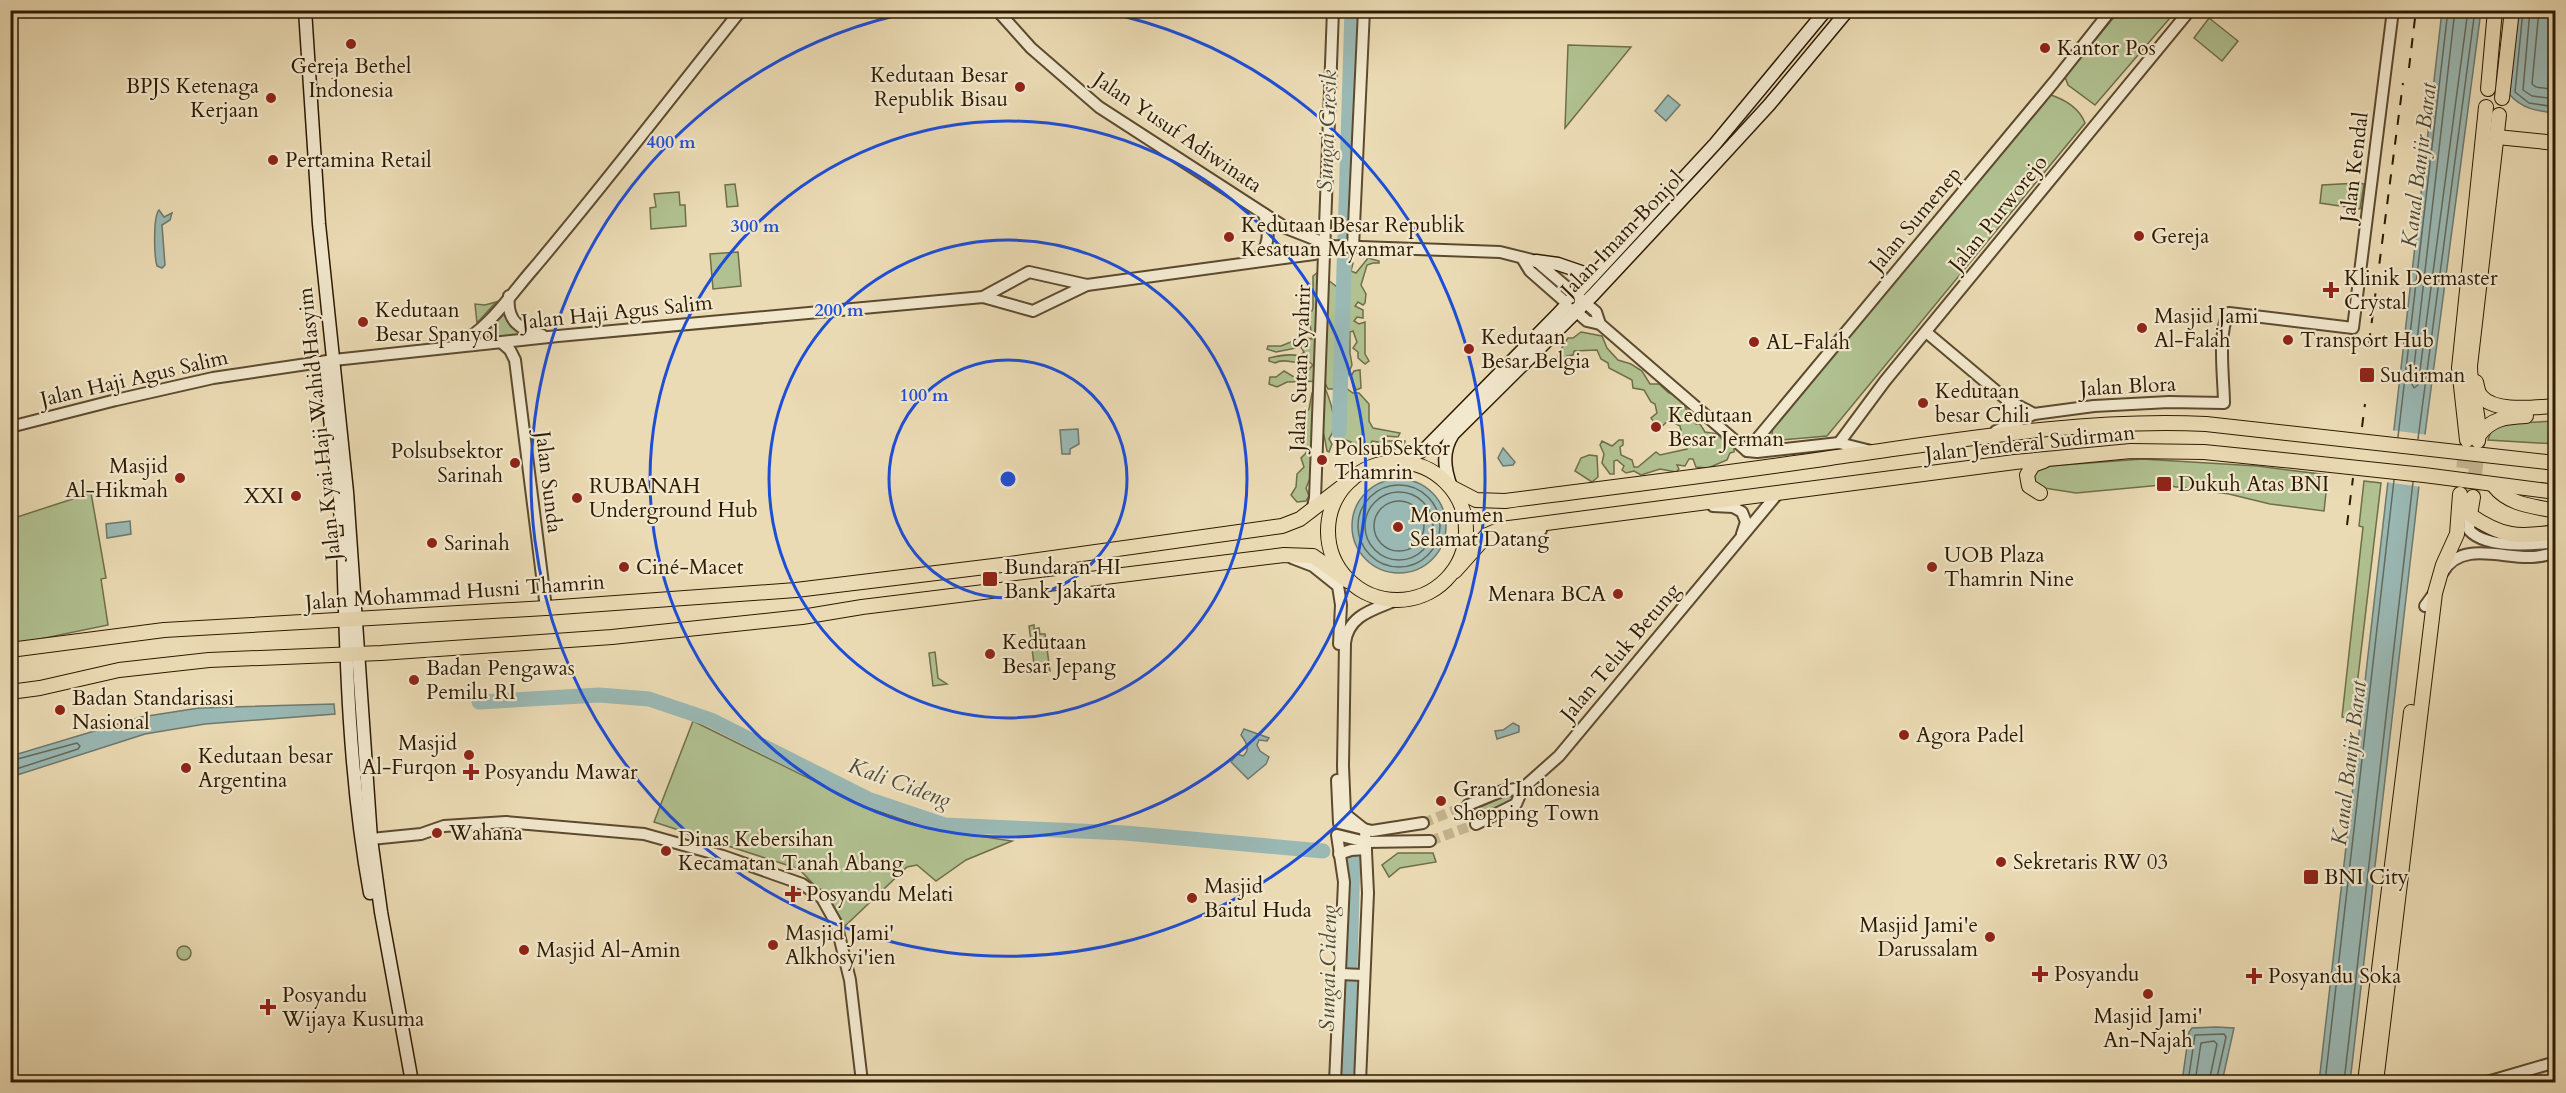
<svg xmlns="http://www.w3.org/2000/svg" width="2566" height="1093" viewBox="0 0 2566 1093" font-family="Cardo,serif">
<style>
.green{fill:#b1c191;stroke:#6f6e49;stroke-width:1.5}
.water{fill:#9ab9b5;stroke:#6e796d;stroke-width:1.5}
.pier{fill:#ebdbb4}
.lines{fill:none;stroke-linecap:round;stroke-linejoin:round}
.shore{stroke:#646a5b;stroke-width:1.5}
.river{stroke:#9ab9b5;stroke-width:15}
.tertiary-tunnel{stroke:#c5b490;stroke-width:10;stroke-dasharray:10 5;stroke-linecap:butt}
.primary-tunnel{stroke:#c5b490;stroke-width:14;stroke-dasharray:14 7;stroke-linecap:butt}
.tertiary-casing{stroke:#5c4a2e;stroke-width:14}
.secondary-casing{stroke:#2d1a01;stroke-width:15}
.primary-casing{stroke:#2d1a01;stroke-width:16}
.tertiary{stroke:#f2e8ce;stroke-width:10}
.secondary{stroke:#f2e8ce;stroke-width:12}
.primary{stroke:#ebdbb4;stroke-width:14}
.rail{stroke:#2d1a01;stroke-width:2;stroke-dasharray:10 10;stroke-linecap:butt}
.ring{fill:none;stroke:#1d4ed8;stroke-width:3}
.poi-dot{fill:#8f2418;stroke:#f2e8ce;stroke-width:2}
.labels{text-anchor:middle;stroke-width:4.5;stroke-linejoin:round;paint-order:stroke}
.poi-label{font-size:21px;fill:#2d1a01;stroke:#f2e8ce;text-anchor:start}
.street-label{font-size:21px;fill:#2d1a01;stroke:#f2e8ce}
.water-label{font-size:22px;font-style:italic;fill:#4e4a37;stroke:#f2e8ce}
.centre{fill:#1d4ed8;stroke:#f2e8ce;stroke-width:3}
.ring-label{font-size:18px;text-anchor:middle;font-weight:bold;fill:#1d4ed8;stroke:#f2e8ce;stroke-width:4.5;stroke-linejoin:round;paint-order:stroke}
</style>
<rect width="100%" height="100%" fill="#ebdbb4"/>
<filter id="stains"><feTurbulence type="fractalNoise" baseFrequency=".00333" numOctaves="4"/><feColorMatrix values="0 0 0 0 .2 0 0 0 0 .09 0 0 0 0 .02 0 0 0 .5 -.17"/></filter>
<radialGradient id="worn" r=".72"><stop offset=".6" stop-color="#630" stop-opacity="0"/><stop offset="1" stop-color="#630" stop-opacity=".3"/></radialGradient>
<g class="green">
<path d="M2119 11H2176L2095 105 2068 85 2065 77Z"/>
<path d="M2209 18 2238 41 2222 61 2194 38Z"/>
<path d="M1568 45 1631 47 1565 128Z"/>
<path d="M2048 94C2064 99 2079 107 2085 123L1827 436 1781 440 1772 434 1773 426Z"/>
<path d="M2359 183 2364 184 2360 209 2320 203 2322 185Z"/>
<path d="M735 184 738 206 727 207 725 185Z"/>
<path d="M679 192 680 205H685L686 226 651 229 650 208 656 207 654 194Z"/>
<path d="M738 252 741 286 713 289 710 254Z"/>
<path d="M1368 258 1379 261V263H1373L1367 265 1361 285 1366 294 1365 303 1363 305 1358 302 1355 306 1363 310V318L1357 317 1354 321 1359 324 1365 322V354L1369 361 1365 364 1358 358V352L1353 348 1357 342 1353 331 1350 332V353L1352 365 1347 377 1344 376 1342 357 1344 348 1341 340 1345 323 1343 311 1345 294 1341 276 1345 263 1348 261 1353 263 1351 271 1356 273Z"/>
<path d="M1318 272 1337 287 1340 292 1337 315 1340 323 1337 331C1341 342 1341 378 1336 389H1328L1324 381 1287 382 1277 387 1269 384 1270 377H1276L1284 371 1294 377H1301L1313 365 1308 361C1297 366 1285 357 1275 363L1269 361V358C1278 356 1289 353 1299 356L1304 352 1301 347 1276 352 1267 349 1268 346H1281L1303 337 1312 339 1309 316 1298 314 1299 311H1312L1313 308V276Z"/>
<path d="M496 302 477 323 475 304 485 305Z"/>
<path d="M505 306C509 322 513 330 529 335L470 341Z"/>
<path d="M1581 332 1602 336 1607 348 1618 360 1631 364 1642 371 1650 384H1659L1669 393 1677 395 1696 424H1700L1705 432 1718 434 1723 441 1734 448V452L1730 453 1727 460 1708 468 1696 467 1693 459H1689L1685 466 1677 465 1679 469 1676 472 1660 469 1641 475 1634 471 1626 473 1622 470 1624 466 1617 460 1614 461V474H1610L1602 463 1604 454 1600 445 1602 441 1612 446 1619 440H1623V445L1620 447 1621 455 1632 460 1634 467H1638L1656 452 1660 455 1687 449 1689 445 1682 435 1680 426 1669 420 1659 429 1651 418 1657 413 1655 404 1651 402 1644 390 1633 388 1632 380 1609 368 1608 363 1601 359 1597 350 1574 351 1573 355 1567 356 1566 364 1558 366C1555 356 1563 346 1568 338H1573Z"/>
<path d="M1360 370 1361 388 1356 390 1351 376 1354 371Z"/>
<path d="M1319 386 1325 388C1331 402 1339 425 1329 439L1332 444 1329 452 1327 451 1324 435H1322V450L1306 488 1309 496 1306 501 1297 502 1291 495 1296 487 1297 474 1304 467 1301 458 1306 453C1304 441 1304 429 1300 417L1309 409 1312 393Z"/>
<path d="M1346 388 1353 393H1359L1369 404V421L1373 428 1400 433 1398 437 1386 436 1384 438 1385 441H1405L1403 449H1383L1378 442 1372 441 1370 446 1349 448 1351 442 1343 439 1342 429 1337 422 1339 415 1346 409 1345 405 1340 403 1338 393Z"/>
<path d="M2555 421V444L2488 440 2492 428 2502 424Z"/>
<path d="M1589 455 1597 456 1598 477 1592 482 1575 471 1581 458Z"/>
<path d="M2142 459 2257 466 2328 475 2324 511 2270 504 2229 494 2162 485 2076 493 2038 487 2033 481V475L2037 469 2050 466Z"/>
<path d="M2364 481 2381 483 2353 719 2342 717 2363 527 2359 526Z"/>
<path d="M91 493 106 578 101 579 108 625 16 644 11 631V519Z"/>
<path d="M1034 625V629L1039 628 1040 634H1045L1050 671 1029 674 1028 665 1034 664 1029 626Z"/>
<path d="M935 652 938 678 947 684 933 686 929 653Z"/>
<path d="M693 721 867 807 930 829 1012 841 966 860 936 881 917 865 907 867 845 926 832 904 799 869 654 822Z"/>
<path d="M1508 794 1514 800 1479 818 1476 809Z"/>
<path d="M1398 853H1433L1436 862 1400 868 1389 877 1382 865Z"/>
<circle cx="184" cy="953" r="7"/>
</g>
<g class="water">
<path d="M2442 11H2481L2425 434 2350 1082H2319Z"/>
<path d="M2517 11H2555V113C2537 111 2522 109 2509 94Z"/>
<path d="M1668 95 1680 105 1666 121 1655 111Z"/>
<path d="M159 210 164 217 172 213 170 220 162 225 165 265 162 268 157 266C154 256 153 217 159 210Z"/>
<path d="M1078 429 1079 444 1070 449V454H1062L1060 430Z"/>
<path d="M1503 448 1515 462 1513 465 1503 466 1498 458Z"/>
<circle cx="1399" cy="526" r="47"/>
<path d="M130 521 131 534 107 538 106 524Z"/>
<path d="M334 704 335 714 205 724 145 734 11 777V756L141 717 199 708Z"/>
<path d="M1513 723 1519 726V732L1497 739 1495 731 1503 730Z"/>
<path d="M1244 729 1269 738 1267 741 1259 740 1257 745 1260 751 1269 757 1266 764 1248 779 1231 762 1237 754 1243 756C1251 749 1246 742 1241 735Z"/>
<path d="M2216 1027 2234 1028 2222 1082H2182L2189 1032 2192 1028Z"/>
</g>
<path class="pier" d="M2390 430 2428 435 2422 487 2385 482Z"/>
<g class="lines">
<g class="shore">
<path d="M2455 10 2412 384 2414 388 2418 385 2468 10"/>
<path d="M2523 10 2515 92 2529 103 2556 107"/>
<path d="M2530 10 2523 90 2532 96 2556 99"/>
<path d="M2539 10 2532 84 2536 87 2556 90"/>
<path d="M2398 437 2448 10"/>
<path d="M2418 439 2475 10"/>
<circle cx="1399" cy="526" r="41"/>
<circle cx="1399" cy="526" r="34"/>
<circle cx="1399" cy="526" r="25"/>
<path d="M10 761 77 743 80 746 78 749 10 771"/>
<path d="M2188 1082 2195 1035 2224 1034 2226 1037 2216 1082"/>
<path d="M2195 1082 2201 1043 2214 1041 2217 1044 2209 1082"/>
<path d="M2325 1082 2394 480"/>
<path d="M2344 1082 2413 482"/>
</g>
<g class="river">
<path d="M1339 432 1352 10"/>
<path d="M479 702 599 695 649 699 711 720 868 799 945 825 1125 833 1323 851"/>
<path d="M1347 1082 1353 855"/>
</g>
<g class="tertiary-tunnel">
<path d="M1423 823 1468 805"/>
<path d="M1430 841 1476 824"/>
</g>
<g class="primary-tunnel">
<path d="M2461 489 2466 443"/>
<path d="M2473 497 2478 443"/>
</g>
<g class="tertiary-casing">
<g id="tertiary">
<path d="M997 10 1031 48 1099 107 1286 228 1332 246 1500 252 1536 261 1596 312 1600 324 1747 451 1757 452 1839 443 1871 451"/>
<path d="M1353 247 1364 10"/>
<path d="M1522 258 1530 271 1587 321 1600 324"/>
<path d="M1254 262C1270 248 1270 233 1264 214"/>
<path d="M509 296C506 321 520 330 542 335"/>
<path d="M983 297 1029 272 1087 285"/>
<path d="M1926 332 2007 400 2034 414"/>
<path d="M502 343 510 350 515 360 546 608"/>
<path d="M457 345C489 329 511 294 534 268 605 184 672 96 741 10"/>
<path d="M2007 400 2011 412 2008 427"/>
<path d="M10 427 116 400 213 378 334 360 558 336 983 297 1033 311 1087 285 1314 254 1332 246"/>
<path d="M1996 431 2034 414 2094 406 2169 402 2224 403C2224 381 2217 331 2229 313L2353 328 2393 10"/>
<path d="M1839 443 1885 381 2190 10"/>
<path d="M1747 451 2054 82 2111 10"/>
<path d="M1713 506 1733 507 1742 512 1746 522 1742 534"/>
<path d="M1312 511 1315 498 1333 10"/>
<path d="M2470 515 2469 530C2486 549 2533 545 2556 542"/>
<path d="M1488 540 1541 530"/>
<path d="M1292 558 1313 566 1338 586 1341 605 1339 644"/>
<path d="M2443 572C2461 540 2504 559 2532 557 2540 557 2548 554 2556 553"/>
<path d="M2425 606 2435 592"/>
<path d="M1337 780 1339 823 1372 831 1423 823"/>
<path d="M1468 805 1502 791 1523 788"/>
<path d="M1476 824 1516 804 1523 788 1559 756 1779 492"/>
<path d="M371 839 421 834 444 826 506 822 644 834 723 856 802 884 822 898 836 923 850 980 862 1082"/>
<path d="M1339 854 1351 850 1366 849"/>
<path d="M1340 974 1363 975"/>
<path d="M1335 1082 1344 882 1337 835 1366 842 1430 841"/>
<path d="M1360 1082 1368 893 1365 830 1345 814 1343 766 1345 643C1348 616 1372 610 1394 601"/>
<path d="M2487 1082 2556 1062"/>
</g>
</g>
<g class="secondary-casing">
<g id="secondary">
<path d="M305 10 319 224 347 492 371 839 381 912 412 1082"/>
<path d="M1536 261 1558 264 1593 276"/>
<path d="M316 362 322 365 325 372 341 519"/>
<path d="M1402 462 1425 449 1557 315 1715 144 1826 10"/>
<path d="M1451 487C1444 468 1442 451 1453 434L1593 295 1702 178 1769 105 1848 10"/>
<path d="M343 542C346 658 349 778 370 893"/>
</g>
</g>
<g class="primary-casing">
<g id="primary">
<path d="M2488 89 2495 10"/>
<path d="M2502 98 2512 10"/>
<path d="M2497 137 2556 143"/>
<path d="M2476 382C2477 386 2478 393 2481 396 2494 413 2536 407 2556 406"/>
<path d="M2479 435C2492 418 2506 417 2526 416"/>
<path d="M2467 440 2459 368 2486 107"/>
<path d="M2478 441C2481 416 2470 391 2470 366L2499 115"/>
<circle cx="1397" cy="531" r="69"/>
<path d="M2494 486C2509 505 2533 506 2556 511"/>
<path d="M1451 487 1476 500 1505 501C1613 487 1722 474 1830 458 1954 441 2081 418 2206 424L2556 463"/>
<path d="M2040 493 2029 486 2027 475 2033 465 2044 461"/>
<path d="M2473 497 2470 515C2502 537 2518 538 2556 532"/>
<path d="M1455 571 1487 535 1501 529 2015 462 2131 451 2204 452 2283 460 2424 475 2556 492"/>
<path d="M10 650 164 630 546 608 796 590 1010 564 1282 526 1300 519 1352 479"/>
<path d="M10 692 40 688 119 670 209 660 381 653 612 637 802 617 862 607 1284 555 1313 556 1348 581"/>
<path d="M2365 1082 2411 712"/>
<path d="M2376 1082 2435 593 2443 565 2457 534 2460 494"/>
</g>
</g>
<use href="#tertiary" class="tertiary"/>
<use href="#secondary" class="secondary"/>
<use href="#primary" class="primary"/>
<g class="rail">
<path d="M2409 68 2416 10"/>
<path d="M2369 343 2403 83"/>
<path d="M2362 427 2365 404"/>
<path d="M2347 525 2353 478"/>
</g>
</g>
<g class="ring">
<circle cx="1008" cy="479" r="119"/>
<circle cx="1008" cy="479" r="239"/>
<circle cx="1008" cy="479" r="358"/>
<path d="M1099 11A477 477 0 1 1 917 11"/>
</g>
<g class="poi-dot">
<circle cx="351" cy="44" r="6"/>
<circle cx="2045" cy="48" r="6"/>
<circle cx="1020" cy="87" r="6"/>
<circle cx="271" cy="98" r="6"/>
<circle cx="273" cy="160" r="6"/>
<circle cx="2139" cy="236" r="6"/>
<circle cx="1229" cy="237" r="6"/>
<path d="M2328 281h6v6h6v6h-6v6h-6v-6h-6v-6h6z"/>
<circle cx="363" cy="322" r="6"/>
<circle cx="2142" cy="328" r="6"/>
<circle cx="2288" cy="340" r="6"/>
<circle cx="1754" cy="342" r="6"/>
<circle cx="1469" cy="349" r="6"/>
<rect x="2359" y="367" width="16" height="16" rx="3"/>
<circle cx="1923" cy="403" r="6"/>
<circle cx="1656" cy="427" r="6"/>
<circle cx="1322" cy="460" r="6"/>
<circle cx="515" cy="463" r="6"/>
<circle cx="180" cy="478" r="6"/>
<rect x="2156" y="476" width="16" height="16" rx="3"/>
<circle cx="296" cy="496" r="6"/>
<circle cx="577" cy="498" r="6"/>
<circle cx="1398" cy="527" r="6"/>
<circle cx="432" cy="543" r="6"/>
<circle cx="624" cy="567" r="6"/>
<circle cx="1932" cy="567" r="6"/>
<rect x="982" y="571" width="16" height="16" rx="3"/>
<circle cx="1618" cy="594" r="6"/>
<circle cx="990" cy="654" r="6"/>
<circle cx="414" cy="680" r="6"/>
<circle cx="60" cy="710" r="6"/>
<circle cx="1904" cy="735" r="6"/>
<circle cx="469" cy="755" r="6"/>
<circle cx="186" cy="768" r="6"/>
<path d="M468 763h6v6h6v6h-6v6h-6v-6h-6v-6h6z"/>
<circle cx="1441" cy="801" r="6"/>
<circle cx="437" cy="833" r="6"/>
<circle cx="666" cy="851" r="6"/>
<circle cx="2001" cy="862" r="6"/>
<rect x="2303" y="869" width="16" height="16" rx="3"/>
<path d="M790 885h6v6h6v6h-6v6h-6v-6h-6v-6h6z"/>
<circle cx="1192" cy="898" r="6"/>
<circle cx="1990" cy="937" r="6"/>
<circle cx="773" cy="945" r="6"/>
<circle cx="524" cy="950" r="6"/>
<path d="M2037 965h6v6h6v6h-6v6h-6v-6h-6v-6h6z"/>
<path d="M2251 967h6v6h6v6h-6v6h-6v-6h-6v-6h6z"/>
<circle cx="2148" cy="994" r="6"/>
<path d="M265 998h6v6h6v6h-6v6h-6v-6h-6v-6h6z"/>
</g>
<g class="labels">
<g class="poi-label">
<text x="2057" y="55">Kantor Pos</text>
<text x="351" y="73" text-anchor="middle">Gereja Bethel<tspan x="351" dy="24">Indonesia</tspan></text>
<text x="1008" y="82" text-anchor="end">Kedutaan Besar<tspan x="1008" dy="24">Republik Bisau</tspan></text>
<text x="259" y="93" text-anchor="end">BPJS Ketenaga<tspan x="259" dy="24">Kerjaan</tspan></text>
<text x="285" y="167">Pertamina Retail</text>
<text x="1241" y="232">Kedutaan Besar Republik<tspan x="1241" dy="24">Kesatuan Myanmar</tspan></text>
<text x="2151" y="243">Gereja</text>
<text x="2344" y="285">Klinik Dermaster<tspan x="2344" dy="24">Crystal</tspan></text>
<text x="375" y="317">Kedutaan<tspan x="375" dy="24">Besar Spanyol</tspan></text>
<text x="2154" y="323">Masjid Jami<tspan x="2154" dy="24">Al-Falah</tspan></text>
<text x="1481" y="344">Kedutaan<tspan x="1481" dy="24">Besar Belgia</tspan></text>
<text x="2300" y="347">Transport Hub</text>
<text x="1766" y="349">AL-Falah</text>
<text x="2380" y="382">Sudirman</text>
<text x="1935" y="398">Kedutaan<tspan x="1935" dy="24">besar Chili</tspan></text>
<text x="1668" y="422">Kedutaan<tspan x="1668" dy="24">Besar Jerman</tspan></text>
<text x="1334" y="455">PolsubSektor<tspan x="1334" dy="24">Thamrin</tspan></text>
<text x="503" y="458" text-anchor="end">Polsubsektor<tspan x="503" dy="24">Sarinah</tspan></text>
<text x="168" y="473" text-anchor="end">Masjid<tspan x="168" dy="24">Al-Hikmah</tspan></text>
<text x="2178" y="491">Dukuh Atas BNI</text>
<text x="589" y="493">RUBANAH<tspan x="589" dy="24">Underground Hub</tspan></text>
<text x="284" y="503" text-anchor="end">XXI</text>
<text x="1410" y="522">Monumen<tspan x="1410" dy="24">Selamat Datang</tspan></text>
<text x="444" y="550">Sarinah</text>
<text x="1944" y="562">UOB Plaza<tspan x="1944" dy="24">Thamrin Nine</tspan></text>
<text x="636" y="574">Ciné-Macet</text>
<text x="1004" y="574">Bundaran HI<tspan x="1004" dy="24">Bank Jakarta</tspan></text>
<text x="1606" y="601" text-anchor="end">Menara BCA</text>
<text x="1002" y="649">Kedutaan<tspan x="1002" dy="24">Besar Jepang</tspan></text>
<text x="426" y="675">Badan Pengawas<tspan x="426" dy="24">Pemilu RI</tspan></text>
<text x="72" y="705">Badan Standarisasi<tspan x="72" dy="24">Nasional</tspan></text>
<text x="1916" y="742">Agora Padel</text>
<text x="457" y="750" text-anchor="end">Masjid<tspan x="457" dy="24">Al-Furqon</tspan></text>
<text x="198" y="763">Kedutaan besar<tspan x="198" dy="24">Argentina</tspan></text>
<text x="484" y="779">Posyandu Mawar</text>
<text x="1453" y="796">Grand Indonesia<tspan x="1453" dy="24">Shopping Town</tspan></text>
<text x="449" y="840">Wahana</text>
<text x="678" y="846">Dinas Kebersihan<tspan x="678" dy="24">Kecamatan Tanah Abang</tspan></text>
<text x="2013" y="869">Sekretaris RW 03</text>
<text x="2324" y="884">BNI City</text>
<text x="1204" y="893">Masjid<tspan x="1204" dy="24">Baitul Huda</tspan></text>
<text x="806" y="901">Posyandu Melati</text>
<text x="1978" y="932" text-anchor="end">Masjid Jami'e<tspan x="1978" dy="24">Darussalam</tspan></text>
<text x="785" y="940">Masjid Jami'<tspan x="785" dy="24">Alkhosyi'ien</tspan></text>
<text x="536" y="957">Masjid Al-Amin</text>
<text x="2054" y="981">Posyandu</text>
<text x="2268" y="983">Posyandu Soka</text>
<text x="282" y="1002">Posyandu<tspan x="282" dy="24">Wijaya Kusuma</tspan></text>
<text x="2148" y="1023" text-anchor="middle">Masjid Jami'<tspan x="2148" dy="24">An-Najah</tspan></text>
</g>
<g class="street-label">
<text transform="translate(1178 132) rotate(34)" y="7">Jalan Yusuf Adiwinata</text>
<text transform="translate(2354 167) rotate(-83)" y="7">Jalan Kendal</text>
<text transform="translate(1998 213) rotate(-51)" y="7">Jalan Purworejo</text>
<text transform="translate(1915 219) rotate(-50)" y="7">Jalan Sumenep</text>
<text transform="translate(1622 234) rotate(-46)" y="7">Jalan Imam Bonjol</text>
<text transform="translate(617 312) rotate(-6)" y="7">Jalan Haji Agus Salim</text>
<text transform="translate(1300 368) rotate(-88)" y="7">Jalan Sutan Syahrir</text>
<text transform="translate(134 378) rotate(-13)" y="7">Jalan Haji Agus Salim</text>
<text transform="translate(2128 386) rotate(-3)" y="7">Jalan Blora</text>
<text transform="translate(319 424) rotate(-96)" y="7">Jalan Kyai Haji Wahid Hasyim</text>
<text transform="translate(2030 443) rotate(-6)" y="7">Jalan Jenderal Sudirman</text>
<text transform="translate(549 482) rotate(83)" y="7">Jalan Sunda</text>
<text transform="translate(455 592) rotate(-4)" y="7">Jalan Mohammad Husni Thamrin</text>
<text transform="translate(1620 652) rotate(-50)" y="7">Jalan Teluk Betung</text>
</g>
<g class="water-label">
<text transform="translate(1326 131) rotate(-88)" y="8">Sungai Gresik</text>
<text transform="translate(2418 165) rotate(-83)" y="8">Kanal Banjir Barat</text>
<text transform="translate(2348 763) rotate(-83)" y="8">Kanal Banjir Barat</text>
<text transform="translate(900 782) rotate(20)" y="8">Kali Cideng</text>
<text transform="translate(1327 968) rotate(-89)" y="8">Sungai Cideng</text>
</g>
</g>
<circle cx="1008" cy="479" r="9" class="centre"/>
<g class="ring-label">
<text x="671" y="148">400 m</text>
<text x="755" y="232">300 m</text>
<text x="839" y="316">200 m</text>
<text x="924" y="401">100 m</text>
</g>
<rect width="2566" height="1093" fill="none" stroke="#ebdbb4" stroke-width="36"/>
<rect x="12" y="12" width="2542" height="1069" fill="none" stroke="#2d1a01" stroke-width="3"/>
<rect x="18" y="18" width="2530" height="1057" fill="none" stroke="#2d1a01" stroke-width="1.5"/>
<rect width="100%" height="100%" filter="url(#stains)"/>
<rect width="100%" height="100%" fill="url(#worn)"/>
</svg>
